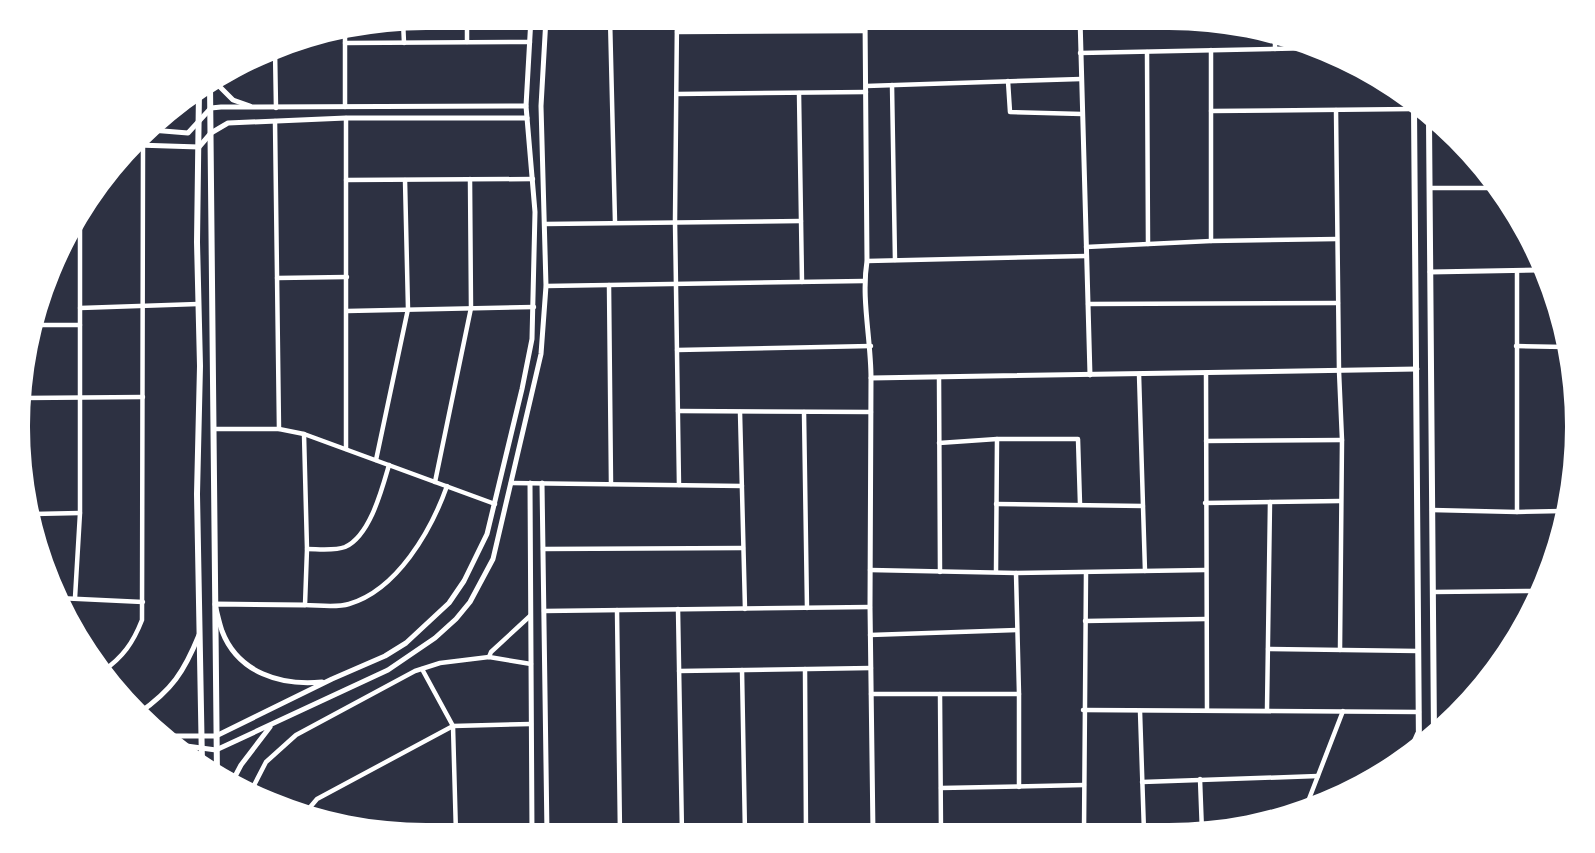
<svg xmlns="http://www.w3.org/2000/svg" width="1595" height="853" viewBox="0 0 1595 853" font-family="Signika,sans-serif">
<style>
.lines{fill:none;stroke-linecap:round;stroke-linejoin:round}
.minor{stroke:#fff;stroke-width:4.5}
.tertiary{stroke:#fff;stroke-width:5}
.secondary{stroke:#fff;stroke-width:6}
.primary{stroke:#fff;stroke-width:6}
</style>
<rect width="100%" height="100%" fill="#2d3142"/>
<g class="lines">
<g class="minor">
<path d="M467 18V42"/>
<path d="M610 18 615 222"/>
<path d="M677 18 675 221 679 485"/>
<path d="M403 21 404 43"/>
<path d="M677 32 865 31"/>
<path d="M1275 32V49"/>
<path d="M345 43 530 42"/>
<path d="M275 50 276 108"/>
<path d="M1147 52 1148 244"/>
<path d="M1080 53 1315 48"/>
<path d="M1008 81 1010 112 1082 114"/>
<path d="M892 85 895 260"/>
<path d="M866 86 1081 79"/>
<path d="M799 93 802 282"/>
<path d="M677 94 866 92"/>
<path d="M345 107V31"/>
<path d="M1336 110 1339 371 1342 440 1340 650"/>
<path d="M1211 111 1414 109"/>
<path d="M275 121 279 429"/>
<path d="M346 180 533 179"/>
<path d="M1430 188H1498"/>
<path d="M545 224 801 221"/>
<path d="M1211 241V50"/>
<path d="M1086 247 1211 241 1337 239"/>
<path d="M867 261 1086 256"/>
<path d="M1517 271V512L1563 511"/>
<path d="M277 278 347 277"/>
<path d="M609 285 611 484"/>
<path d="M546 286 864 281"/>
<path d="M1088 304 1338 303"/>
<path d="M80 308 198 304"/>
<path d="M347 311 534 307"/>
<path d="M31 325H80"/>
<path d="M1516 346 1565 347"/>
<path d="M677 350 871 346"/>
<path d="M1206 373 1207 709"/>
<path d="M1139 374 1143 506"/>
<path d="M939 377 940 572"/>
<path d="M24 398 143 397"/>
<path d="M678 411 871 412"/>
<path d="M740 412 745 609"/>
<path d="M804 412 807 608"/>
<path d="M214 429H279L304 434 495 504"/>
<path d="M304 434 307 549 305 605C318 605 336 608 349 604 397 590 431 531 447 486"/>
<path d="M1206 441 1342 440"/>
<path d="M939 443 997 439H1078L1080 504"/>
<path d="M346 449V118"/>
<path d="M376 460 408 309 405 180"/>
<path d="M435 482 471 308 470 179"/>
<path d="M511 483 742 486"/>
<path d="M1205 503 1340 501"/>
<path d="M996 504 1143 506 1145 571"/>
<path d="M1432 510 1517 512"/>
<path d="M33 514 80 513"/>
<path d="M307 549C318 549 335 551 345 547 370 536 382 489 389 465"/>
<path d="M543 549 743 548"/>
<path d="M870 570 1016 573 1205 570"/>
<path d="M996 572 997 439"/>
<path d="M1016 573 1019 694V787"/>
<path d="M1433 592 1536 591"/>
<path d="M58 598 143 602"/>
<path d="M75 598 80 513V214"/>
<path d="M678 609 682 834"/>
<path d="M617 610 620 834"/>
<path d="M544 611 870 607"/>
<path d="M1085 621 1206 619"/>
<path d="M870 635 1017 630"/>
<path d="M1268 649 1418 651"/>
<path d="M489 657 491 652 530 616"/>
<path d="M422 669 453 726 456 834"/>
<path d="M805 669 806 833"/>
<path d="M742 670 745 834"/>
<path d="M103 671C123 657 133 643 142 620L143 146"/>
<path d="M679 671 871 668"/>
<path d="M871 694H1019"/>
<path d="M940 694 941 833"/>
<path d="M1083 710 1419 712"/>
<path d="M1267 710 1270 502"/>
<path d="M1140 711 1144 832"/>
<path d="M1451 721V710H1462"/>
<path d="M1200 779 1202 832"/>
<path d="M1142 782 1318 776"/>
<path d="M941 788 1084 785"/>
<path d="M250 793 266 762 296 735 415 671 440 663 489 657 531 664"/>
<path d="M1307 804 1319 805"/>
<path d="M1304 812 1343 711"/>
<path d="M305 815 306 812 317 799 453 726 531 724"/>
<path d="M1084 832 1086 573"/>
</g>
<g class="tertiary">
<path d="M865 18 867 261C861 299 871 339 871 378L870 607 873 833"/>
<path d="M1080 18 1090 375"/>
<path d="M215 82 233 100 250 106"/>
<path d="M151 130 188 133 211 108 221 107 526 106"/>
<path d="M137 145 199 147 211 133 228 123 346 118H527"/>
<path d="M1430 272 1539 270"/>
<path d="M871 378 1417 369"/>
<path d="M530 483 532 834"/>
<path d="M542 483 547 834"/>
<path d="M305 605 215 604C217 613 219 622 222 631 238 673 281 686 322 682"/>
<path d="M139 713C172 690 184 672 199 635"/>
<path d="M167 736H216L332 679 385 656 406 643 449 603 464 581 487 534 522 389 532 339 535 212 526 106 531 18"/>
<path d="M179 745 216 750 388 670 435 638 456 619 470 602 493 559 541 354 546 286 541 106 546 18"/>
<path d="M231 784 241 765 270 727"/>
</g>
<g class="secondary">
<path d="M210 85 217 776"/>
<path d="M199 91 197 242 200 366 197 494 202 764"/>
</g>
<g class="primary">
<path d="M1414 108 1419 748"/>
<path d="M1429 121 1434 735"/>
<path d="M1408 757 1418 734"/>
</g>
</g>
<path d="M0 0H1595V853H0ZM426 30H1169A396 396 0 0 1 1565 426V427A396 396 0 0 1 1169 823H426A396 396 0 0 1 30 427V426A396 396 0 0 1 426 30Z" fill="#fff" fill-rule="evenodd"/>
</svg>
